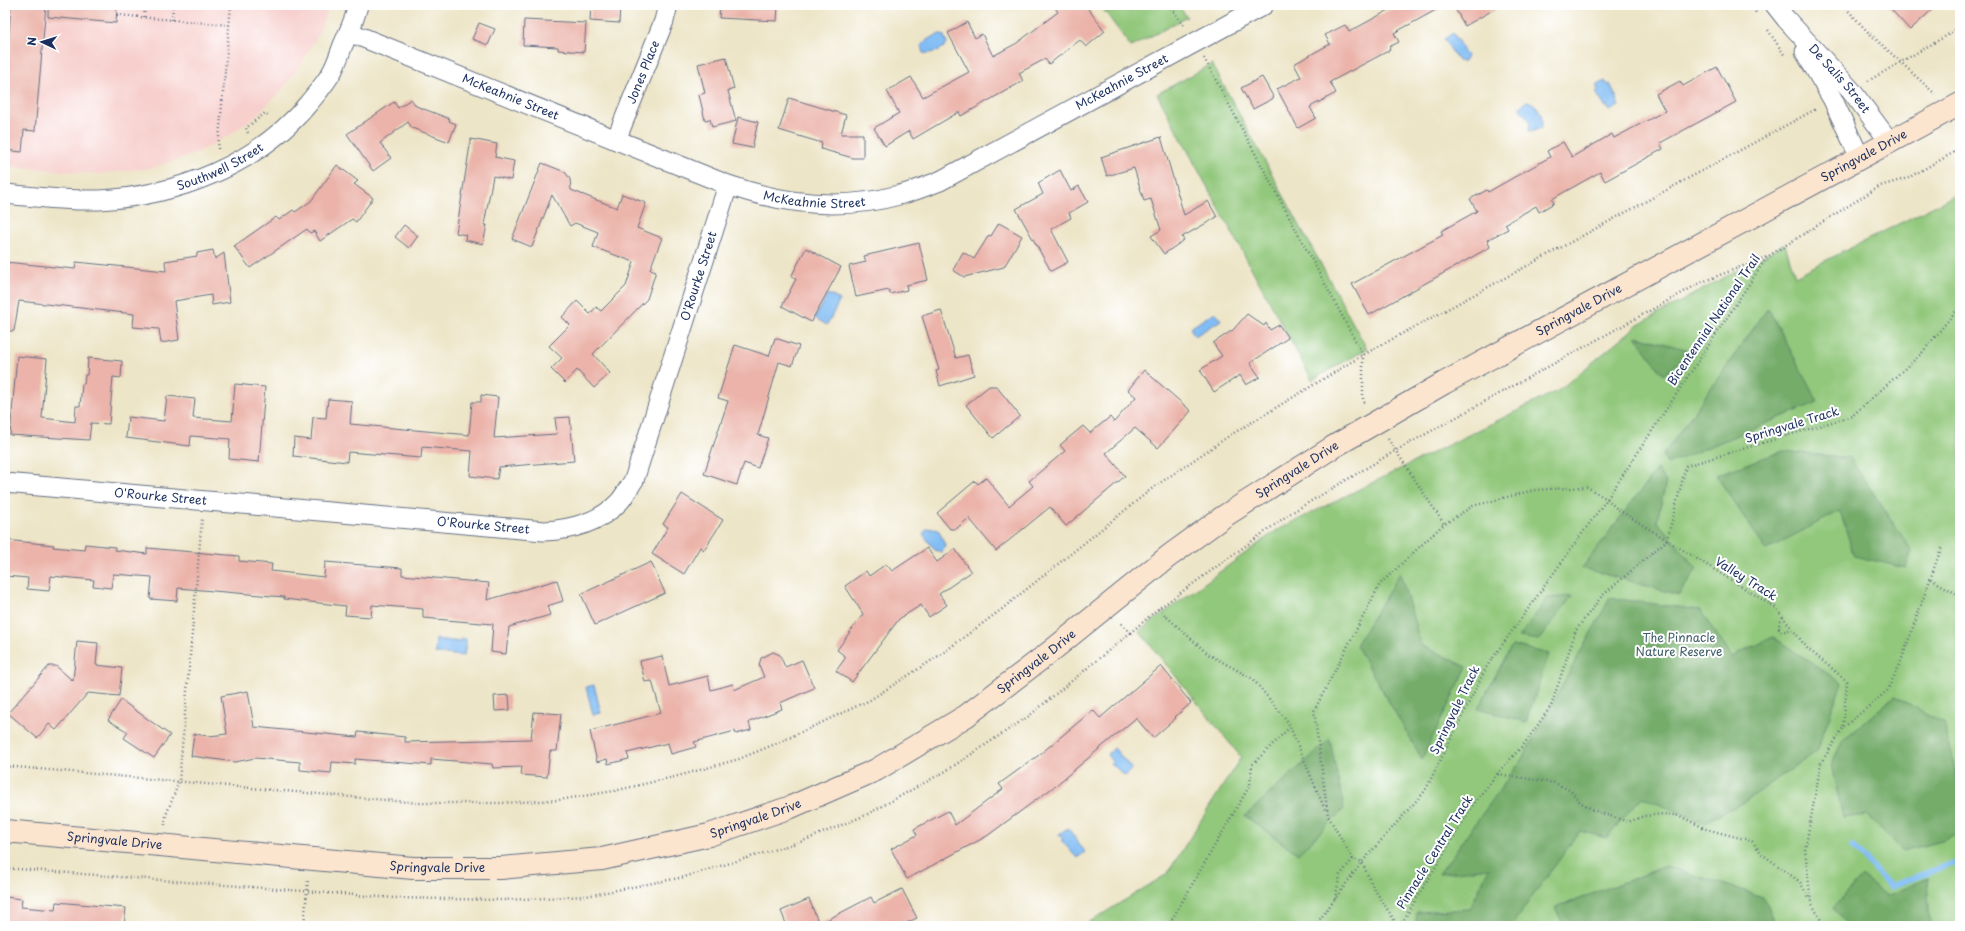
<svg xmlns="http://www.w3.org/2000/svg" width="1965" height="931" viewBox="0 0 1965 931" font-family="'Playpen Sans',sans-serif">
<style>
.built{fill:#f7d0ce}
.green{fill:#92c87b;stroke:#567c6c}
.forest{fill:#75ac6b;stroke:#486e64}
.water{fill:#81bdf4;stroke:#4e76a9}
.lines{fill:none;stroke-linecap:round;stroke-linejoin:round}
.stream{stroke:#81bdf4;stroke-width:6}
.building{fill:#ebb3a9}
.minor-casing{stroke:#646f83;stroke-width:21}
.secondary-casing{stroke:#646f83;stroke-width:24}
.path{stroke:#646f83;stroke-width:2.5;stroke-dasharray:1 3;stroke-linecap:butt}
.minor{stroke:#fff;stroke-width:19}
.secondary{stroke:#fce5cf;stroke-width:22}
.labels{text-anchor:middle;stroke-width:4;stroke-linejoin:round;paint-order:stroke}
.street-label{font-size:12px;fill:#1b2f5e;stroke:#fff}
.park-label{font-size:12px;fill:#3f5d67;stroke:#fff}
</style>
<rect width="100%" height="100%" fill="#fff"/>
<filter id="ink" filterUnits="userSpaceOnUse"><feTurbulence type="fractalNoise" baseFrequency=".025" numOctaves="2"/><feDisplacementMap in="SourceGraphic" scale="8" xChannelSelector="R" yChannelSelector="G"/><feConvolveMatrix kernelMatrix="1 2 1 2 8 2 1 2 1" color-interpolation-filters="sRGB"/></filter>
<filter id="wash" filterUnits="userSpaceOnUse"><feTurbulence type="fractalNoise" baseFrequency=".012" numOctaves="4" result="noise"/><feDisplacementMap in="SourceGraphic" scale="16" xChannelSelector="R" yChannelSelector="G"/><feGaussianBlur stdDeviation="0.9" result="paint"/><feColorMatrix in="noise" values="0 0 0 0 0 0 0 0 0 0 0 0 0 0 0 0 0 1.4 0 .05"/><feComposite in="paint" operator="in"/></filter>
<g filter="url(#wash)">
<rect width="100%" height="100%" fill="#ede5c7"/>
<path class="built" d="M5 5H330L318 34 300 66 280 92 257 115 230 135 197 153 151 168 97 174 5 166Z"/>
<g class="green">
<path d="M1100 5H1178L1187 17 1131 47Z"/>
<path d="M1212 64 1367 349 1312 380 1157 94Z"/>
<path d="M1960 193V926H1083L1167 874 1241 757 1139 631 1277 530 1559 390 1638 325 1785 244 1795 276Z"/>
</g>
<g class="forest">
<path d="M1768 308 1818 402 1667 464 1663 455Z"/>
<path d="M1636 336 1693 351 1663 375Z"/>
<path d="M1783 451 1850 458 1912 551 1906 568 1854 556 1840 511 1766 550 1716 475Z"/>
<path d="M1657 469 1666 482 1657 521 1697 569 1679 595 1582 568Z"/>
<path d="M1400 573 1421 645 1467 667 1422 759 1356 645Z"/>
<path d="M1572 596 1539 640 1519 637 1548 598Z"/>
<path d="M1610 598 1700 610 1732 657 1773 637 1842 683 1816 752 1744 802 1704 823 1642 797 1606 838 1580 831 1511 926H1415L1417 912 1470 909 1489 868 1439 874 1522 759Z"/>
<path d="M1512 645 1549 654 1526 722 1478 708Z"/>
<path d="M1895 696 1943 723 1960 788V831L1946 840 1903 851 1867 815 1843 818 1831 765 1843 740Z"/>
<path d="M1330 739 1344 809 1298 854 1245 816Z"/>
<path d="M1666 866 1763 897 1776 926H1564L1555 908Z"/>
<path d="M1862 876 1887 896 1927 878 1930 926H1848L1833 908Z"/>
</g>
<g class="water">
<path d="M1453 33 1467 56 1464 61H1458L1444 39Z"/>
<path d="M940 34 944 36 947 43C945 49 930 55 923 53L921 46C926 39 932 37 940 34Z"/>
<path d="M1605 81 1608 85 1610 84 1618 100 1617 101 1619 106 1609 111 1607 106 1605 107 1596 92 1598 90 1596 86Z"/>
<path d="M1526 101C1537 102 1546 117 1541 128L1531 132 1529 131 1530 121 1519 108Z"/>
<path d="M828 294 840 300 827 325 815 318Z"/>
<path d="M1215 312 1221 320 1195 336 1190 328Z"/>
<path d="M934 528 939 531 945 545 942 552 935 550 923 534 927 529Z"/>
<path d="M462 638 466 639 464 656 435 653 436 639 461 642Z"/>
<path d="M594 685 601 713 593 715 586 687Z"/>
<path d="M1114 748 1132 769 1125 776 1111 763 1112 761 1107 755Z"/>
<path d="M1068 828 1085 852 1077 858 1061 840 1063 839 1059 834Z"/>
</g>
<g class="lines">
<g class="stream">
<path d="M1853 846 1890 886 1960 861"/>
<path d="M1958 926H1960"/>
</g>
</g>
<g id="blocks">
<g class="building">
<path d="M11 5H46L35 131 24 130 22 152 5 150V78Z"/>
<path d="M48 5H117L116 23 48 17Z"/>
<path d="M591 5H620L619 23 590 21Z"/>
<path d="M720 5H778L777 21 719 18Z"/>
<path d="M1053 5H1085L1105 31 1086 47 1080 40 1049 64 1045 59 1019 73 1023 81 961 116 959 112 913 139 909 131 885 146 874 128 899 113 887 91 911 77 923 97 969 72 948 33 967 22 975 38 982 34 993 56 1017 43 1058 12Z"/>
<path d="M1398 5H1445L1394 33 1399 42 1389 47 1390 50 1330 82 1336 93 1310 107 1316 118 1298 128 1277 89 1301 77 1294 64 1330 44 1325 35 1345 25 1349 32Z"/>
<path d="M1453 5H1502L1465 26Z"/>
<path d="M1887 5H1937L1910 30Z"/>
<path d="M524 20 586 23 584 52 558 50V47L523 45Z"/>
<path d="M479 23 495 29 488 45 472 39Z"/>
<path d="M726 57 734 89 728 91 736 121 712 127 710 119 705 120 699 95 705 93 698 64Z"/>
<path d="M1717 67 1736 102 1660 143 1663 149 1605 181 1600 172 1552 199 1554 203 1539 212 1536 206 1505 224 1508 229 1487 240 1490 247 1369 315 1352 284 1443 235 1441 231 1477 211 1470 199 1487 190 1488 192 1550 157 1547 151 1563 142 1572 157 1612 134 1614 138 1665 111 1656 94 1680 81 1683 86Z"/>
<path d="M1262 77 1274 98 1253 109 1241 88Z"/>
<path d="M789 98 846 115 841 134H863V158H853L821 149 822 143 779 130Z"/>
<path d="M411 99 416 106 450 119 449 121 456 124 449 142 412 128 408 122 380 143 391 158 373 171 347 134 394 102 398 108Z"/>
<path d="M738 117 758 122 752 148 732 144Z"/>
<path d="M1161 137 1184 215 1208 201 1217 217 1182 237 1184 240 1164 254 1151 236 1161 230 1151 199 1144 201 1134 168 1107 176 1101 157Z"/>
<path d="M471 139 497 144 495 157 514 161 511 180 493 176 484 225H487L483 244 465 240 466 235 456 233Z"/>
<path d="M542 163 565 172 570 179 571 190 617 208 622 194 646 203 637 228 662 238 650 269 656 271 647 299 593 354 610 373 594 388 577 370 565 383 551 369 562 358 549 346 570 325 562 317 577 301 590 314 596 307 601 311 626 286 634 262 593 247 598 232 575 223 570 226 552 195 532 247 512 239Z"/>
<path d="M337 165 358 181 354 184 373 198 356 222 352 219 320 241 314 231 310 233 307 229 250 268 234 246 276 217 279 220 293 210 295 212 311 201Z"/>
<path d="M1060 170 1071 191 1079 186 1088 202 1069 213 1071 218 1051 229 1068 262 1051 271 1016 209 1043 194 1038 183Z"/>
<path d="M999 223 1022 236 1004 267 964 277 953 270 963 252 974 259 989 235 991 236Z"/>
<path d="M404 225 418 236 409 248 395 237Z"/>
<path d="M919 243 928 280 906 285 907 290 890 294 889 290 856 297 849 266 866 262 864 256Z"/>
<path d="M806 248 841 267 811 322 782 306 796 279 791 277Z"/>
<path d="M213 250 215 259 224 253 230 302 212 305 211 295 174 301 179 340 161 343 159 329 133 327 134 314 19 301 14 331H5V262L75 269 76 262 166 271 165 261 197 256V253Z"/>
<path d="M941 310 956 358 968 355 974 375 940 386 936 371 939 370 922 316Z"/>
<path d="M1247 314 1264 326 1266 323 1270 330 1279 325 1288 338 1250 363 1260 377 1246 385 1240 375 1214 392 1200 370 1222 356 1213 343 1233 330Z"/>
<path d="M775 338 799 346 792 366 779 362 758 435 768 438 758 468 744 463 737 485 704 474 728 401 718 398 735 345 769 356Z"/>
<path d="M17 356 47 359 42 418 75 422 76 406H80L82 384H84L85 375H87L88 358 122 361 121 378 113 377 109 424 91 423 89 440 10 435Z"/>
<path d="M1144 370 1191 411 1158 448 1135 428 1106 453 1125 476 1066 526 1050 507 996 551 969 518 956 529H950L937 513 975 481 978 484 986 478 1009 506 1033 486 1029 481 1065 451 1060 445 1083 426 1090 433 1110 417 1114 422 1136 397 1128 390Z"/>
<path d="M235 384 265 387 259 462 229 459 230 439 191 436 190 446 126 438 128 417 164 421 167 396 195 399 193 418 232 421Z"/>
<path d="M989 386H996L1020 416 993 438 966 405Z"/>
<path d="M481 395 498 397 494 438 557 434 555 418 570 417 574 461 499 467 497 479 470 476 472 451 422 447 421 458 348 452 347 462 293 456 294 438 311 440 313 417 326 418 328 399 352 401 350 424 469 435 472 402H481Z"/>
<path d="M682 494 723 520 704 550 700 547 684 574 652 554 668 527 663 524Z"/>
<path d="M5 540 54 545 53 547 84 550 85 544 115 547V550L147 554V548L239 556V561L272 564 271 571 324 577 325 562 402 568V575L489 583 487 600 557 580 563 601 547 606 550 615 509 627 506 654 491 652 493 624 423 618V609L372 605 371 617 345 615 346 606 284 599V597L178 588 177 601 150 599 152 577 113 574 111 588 93 586 94 580 51 576 49 591 27 589 28 578 5 576Z"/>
<path d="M927 548 937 562 955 549 971 572 939 594 947 605 929 617 921 605 899 619 852 682 836 671 846 657 837 650 863 614 845 586 866 571 869 576 886 564 892 571Z"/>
<path d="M651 562 665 593 595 625 581 594Z"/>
<path d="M77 641 98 643 96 665 122 668 119 696 88 693 56 730 49 724 37 738 8 713 49 666H56L73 681Z"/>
<path d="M773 652 780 655 785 667 802 660 814 688 780 703 782 709 749 722 751 730 736 734 735 731 694 742 696 747 671 754 668 743 627 753 629 759 608 764 607 759 597 762 590 731 661 713 652 681 645 682 640 661 662 656 669 686 708 676 711 690 733 684 734 690 764 677 759 665 761 658Z"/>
<path d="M1161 666 1191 703 1175 717 1176 718 1153 738 1136 718 1055 786 987 836 907 879 891 849 917 835 914 829 948 811 955 825 1003 789 999 784 1039 755 1093 710 1100 718Z"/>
<path d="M248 691 254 727 357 737 358 732 405 737V742L531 739 534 712 561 714 557 751H550L547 777 521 775 522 767 493 768 492 764 431 759V765L355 759V764L332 762 331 773 300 770V762L255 758 235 762 191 756 194 734 209 736 227 734 221 696Z"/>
<path d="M509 695 510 710 495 711 494 696Z"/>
<path d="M121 700 170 735 154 758 124 738 128 732 108 720Z"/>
<path d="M902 889 917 918 900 926H787L781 911 809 899 819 924 871 897 874 903Z"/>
<path d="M5 897 22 899 21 907 55 910 56 902 126 908 124 926H5Z"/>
</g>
</g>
</g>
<g filter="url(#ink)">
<use href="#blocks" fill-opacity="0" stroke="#646f83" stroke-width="1"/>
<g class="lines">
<g class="minor-casing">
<g id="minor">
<path id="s1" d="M1775 5 1786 19 1851 90 1889 141"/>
<path id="s2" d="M349 32 728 185C783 204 842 211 899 195 913 192 926 186 940 181L1264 5"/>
<path d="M1805 52 1833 100 1860 158"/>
<path id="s3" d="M616 140 664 21 668 5"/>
<path id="s4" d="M5 194C36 197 68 201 99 200 177 196 257 165 308 104 317 93 326 83 333 70 337 62 340 53 343 45 349 32 355 19 358 5"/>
<path id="s5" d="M5 483 544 531C571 530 601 522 620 501 625 495 629 487 634 480L728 185"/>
</g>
</g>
<g class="secondary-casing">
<g id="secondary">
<path id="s6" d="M5 831 413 868H501L602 859 709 835 791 807 876 770 966 716 1050 652 1169 556 1223 517 1333 447 1444 383 1960 104"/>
</g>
</g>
<g class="path">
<path d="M1169 5 1185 27"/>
<path d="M1751 5 1756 13"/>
<path d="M1843 5 1867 31 1935 94"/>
<path d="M117 15 229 25"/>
<path d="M144 17 145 5"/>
<path d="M172 20 173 5"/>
<path d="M1768 30 1785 56"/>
<path d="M1204 58 1363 355V400L1366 405"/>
<path d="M1868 81 1946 36 1960 26"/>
<path d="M248 133 246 128 265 113 269 116"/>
<path d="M218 149 231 5"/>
<path d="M1388 439 1444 524"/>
<path d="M1667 540 1686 466 1852 416 1921 354 1960 306"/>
<path d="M1931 579 1960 596"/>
<path d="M1158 609 1208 654 1253 679 1288 722 1326 812"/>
<path d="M1783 617 1778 627 1782 632 1792 629"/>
<path d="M1130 633 1158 609 1291 513 1395 451 1702 282 1766 257"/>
<path d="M1844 727 1887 691 1900 664 1942 546"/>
<path d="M5 766 419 803H501L559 800 614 791 678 776 739 759 780 742 870 700 940 655 1002 609 1154 487 1229 436 1363 355 1816 109"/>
<path d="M1498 774 1555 783 1571 791 1580 802 1593 810 1628 822 1644 816 1663 814 1680 816 1706 829 1752 841 1762 854 1800 882 1810 900"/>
<path d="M165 825 166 815 179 782 202 519"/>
<path d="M1353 859 1328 816 1314 711 1380 584 1444 524 1473 506 1534 490 1587 487 1607 499 1617 509 1776 608 1807 648 1847 681 1843 728 1821 763 1805 850 1811 902 1824 926"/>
<path d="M5 868 394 898 504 900 586 896 684 877 803 841 866 815 946 771 1029 716 1130 633 1120 622"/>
<path d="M1335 899 1340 875 1353 859 1362 862 1373 887 1398 926"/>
<path d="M304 926 308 879"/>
<path d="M1168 926 1250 785 1252 765 1290 727"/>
<path d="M1315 926 1362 862 1425 791 1487 666 1607 499 1767 257 1880 186 1908 178 1960 149"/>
<path d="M1400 926 1473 805 1497 774 1525 743 1551 706 1576 630 1602 596 1667 540"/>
</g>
<use href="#minor" class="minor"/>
<use href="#secondary" class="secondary"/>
</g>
</g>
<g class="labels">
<g class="street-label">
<text dy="4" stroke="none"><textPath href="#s3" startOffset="73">Jones Place</textPath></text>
<text dy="4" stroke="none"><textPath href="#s1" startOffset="98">De Salis Street</textPath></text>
<text dy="4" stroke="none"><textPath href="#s2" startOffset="833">McKeahnie Street</textPath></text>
<text dy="4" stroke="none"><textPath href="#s2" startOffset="174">McKeahnie Street</textPath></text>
<text dy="4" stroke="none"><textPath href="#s6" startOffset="2054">Springvale Drive</textPath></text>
<text dy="4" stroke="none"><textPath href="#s4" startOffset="221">Southwell Street</textPath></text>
<text dy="4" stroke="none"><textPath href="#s2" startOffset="497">McKeahnie Street</textPath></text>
<text dy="4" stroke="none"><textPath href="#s5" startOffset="864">O'Rourke Street</textPath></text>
<text dy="4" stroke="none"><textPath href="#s6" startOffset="1730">Springvale Drive</textPath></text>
<text transform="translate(1714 320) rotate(-56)" y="4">Bicentennial National Trail</text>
<text transform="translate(1792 425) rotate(-17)" y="4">Springvale Track</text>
<text dy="4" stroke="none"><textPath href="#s6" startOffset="1406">Springvale Drive</textPath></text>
<text dy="4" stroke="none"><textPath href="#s5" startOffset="156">O'Rourke Street</textPath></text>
<text dy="4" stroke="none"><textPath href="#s5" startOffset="480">O'Rourke Street</textPath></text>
<text transform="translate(1746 579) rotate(32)" y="4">Valley Track</text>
<text dy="4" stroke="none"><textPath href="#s6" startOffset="1082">Springvale Drive</textPath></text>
<text transform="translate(1455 710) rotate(-64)" y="4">Springvale Track</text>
<text dy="4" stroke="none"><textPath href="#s6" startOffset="758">Springvale Drive</textPath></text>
<text dy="4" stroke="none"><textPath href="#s6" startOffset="110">Springvale Drive</textPath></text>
<text transform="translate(1435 852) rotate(-58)" y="4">Pinnacle Central Track</text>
<text dy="4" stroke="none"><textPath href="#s6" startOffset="434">Springvale Drive</textPath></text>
</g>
<g class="park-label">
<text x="1679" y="642">The Pinnacle<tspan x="1679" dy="14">Nature Reserve</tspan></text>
</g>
</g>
<rect width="1965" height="931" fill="none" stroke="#fff" stroke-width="20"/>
<g transform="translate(42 42) rotate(274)" stroke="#ffffff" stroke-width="3" paint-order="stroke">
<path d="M0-3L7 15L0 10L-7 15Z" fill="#1b2f5e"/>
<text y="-6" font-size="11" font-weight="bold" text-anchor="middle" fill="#1b2f5e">N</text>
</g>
</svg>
